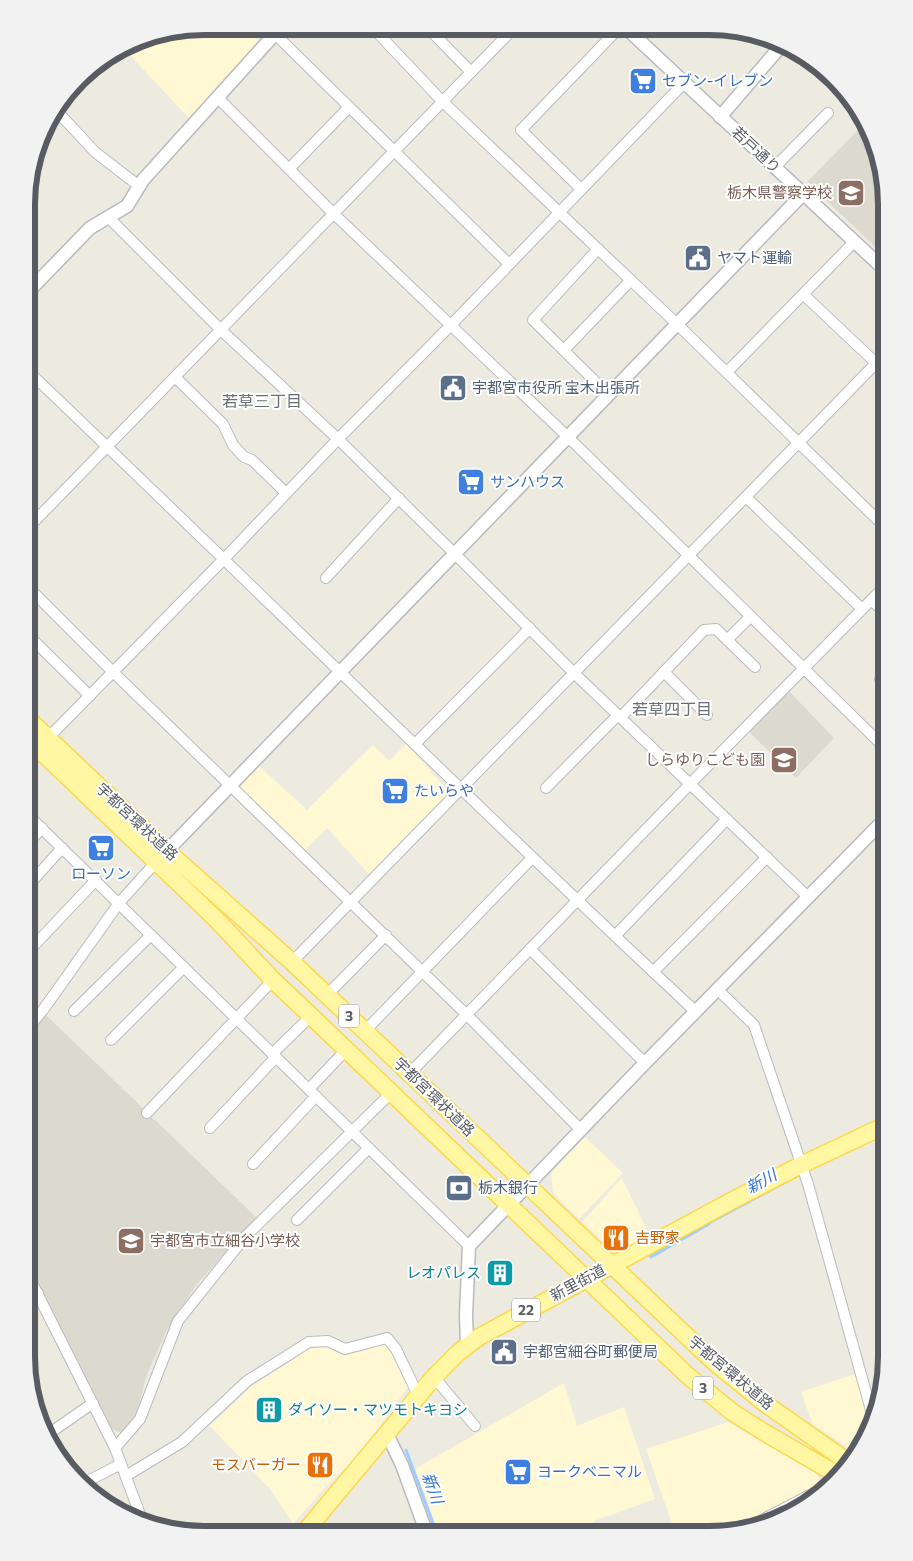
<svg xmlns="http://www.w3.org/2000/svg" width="913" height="1561" viewBox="0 0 913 1561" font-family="Commissioner,'Noto Sans JP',sans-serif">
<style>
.commercial{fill:#fff8d3}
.education{fill:#dcdace}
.water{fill:#9ecdff}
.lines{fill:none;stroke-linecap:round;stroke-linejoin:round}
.stream{stroke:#9ecdff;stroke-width:3}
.minor-casing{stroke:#b8bac0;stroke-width:12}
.tertiary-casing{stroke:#b8bac0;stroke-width:15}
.primary-casing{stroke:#fed848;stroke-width:19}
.minor{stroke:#fff;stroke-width:10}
.tertiary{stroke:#fff;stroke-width:12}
.primary{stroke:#fff7a3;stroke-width:16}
.labels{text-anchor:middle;stroke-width:4;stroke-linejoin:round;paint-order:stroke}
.shield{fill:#fff;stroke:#8a8d91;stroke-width:1}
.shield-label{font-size:14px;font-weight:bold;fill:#585c62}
.shop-label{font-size:15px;fill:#366cbe;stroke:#fff;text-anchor:start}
.street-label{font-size:15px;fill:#585c62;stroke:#fff}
.education-label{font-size:15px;fill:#785e54;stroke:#fff;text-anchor:end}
.service-label{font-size:15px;fill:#4e5e75;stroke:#fff;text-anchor:start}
.food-label{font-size:15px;fill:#c56008;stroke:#fff;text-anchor:start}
.culture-label{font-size:15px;fill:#0d838f;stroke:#fff;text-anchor:end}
.neighbourhood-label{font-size:16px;fill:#696e74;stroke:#fff}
.water-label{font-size:16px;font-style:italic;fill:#3674cc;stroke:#fff}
.rim{fill:none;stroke:#585c62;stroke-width:6}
</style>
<rect width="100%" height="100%" fill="#edebdf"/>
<g class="commercial">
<path d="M204 26H244L260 43 189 118 123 48 136 40Z"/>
<path d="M406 744 450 793 369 874 327 828 304 851 238 784 258 765 307 810 373 745 389 761Z"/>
<path d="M585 1137 623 1173 579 1219 553 1193 551 1173Z"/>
<path d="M622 1178 651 1238 625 1251 611 1249 582 1222Z"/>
<path d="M385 1342 392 1348 408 1387 352 1464 338 1474 293 1524 269 1488 210 1426 251 1387 311 1348 327 1346 344 1355Z"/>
<path d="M858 1373 873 1426 858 1452 846 1446 813 1425 801 1392Z"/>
<path d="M564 1383 577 1426 624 1407 655 1499 594 1521 598 1534H439L415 1469Z"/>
<path d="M728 1422 816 1473 820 1482 731 1531 710 1535H676L646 1449Z"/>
</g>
<g class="education">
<path d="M802 57 818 63 844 98Z"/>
<path d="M864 124 873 136 887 204V258L807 182Z"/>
<path d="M786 688 834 738 796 778 746 729Z"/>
<path d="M46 1015 257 1218 197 1284 168 1328 147 1374 136 1415 127 1431 121 1433 111 1428 26 1265 27 1038Z"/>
</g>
<path class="water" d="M796 1173 798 1177 648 1257 646 1253Z"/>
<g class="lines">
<g class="stream">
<path d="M651 1257 709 1224"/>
<path d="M406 1450 437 1534"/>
</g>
<g class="minor-casing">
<g id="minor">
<path d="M372 27 442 101 677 324 887 529"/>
<path d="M427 27 471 72"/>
<path d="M275 34 509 264"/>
<path d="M218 98 333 213 569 438 887 750"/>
<path d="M56 110 95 152 139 186"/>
<path d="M774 168 828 113"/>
<path d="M289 169 349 107"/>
<path d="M581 189 521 130 620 27"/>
<path d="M108 217 220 329 338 439 455 554 575 674 807 896"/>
<path d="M598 249 533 320 609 395"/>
<path d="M804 295 876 363"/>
<path d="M564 350 631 280"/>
<path d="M27 370C251 583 469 801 695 1011"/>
<path d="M727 372 854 242"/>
<path d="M175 377 223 424 233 445 244 457 252 460 286 493"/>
<path d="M746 497 862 609"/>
<path d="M27 529 515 27"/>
<path d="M326 578 399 498"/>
<path d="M27 586 113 672 466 1014 580 1129"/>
<path d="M871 600 887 614"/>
<path d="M27 634 90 696"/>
<path d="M727 640 750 617"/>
<path d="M664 672 707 715"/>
<path d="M880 679 887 672"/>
<path d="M621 717 704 630 716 629 755 667"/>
<path d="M48 738 224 559 338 439 450 326 684 83"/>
<path d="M415 744 530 628"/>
<path d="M27 759 37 748"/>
<path d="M546 788 618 715"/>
<path d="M27 814 469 1246"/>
<path d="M27 844 42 828"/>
<path d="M27 887 62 848"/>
<path d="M615 936 727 819"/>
<path d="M530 949 645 1063"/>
<path d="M27 953 96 880"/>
<path d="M292 962 887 352"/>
<path d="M653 972 767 857"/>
<path d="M717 989 754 1025 808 1184 874 1421"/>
<path d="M327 995 386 935"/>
<path d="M74 1011 151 935"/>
<path d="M27 1029 43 1010 119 903 156 862"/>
<path d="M365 1031 532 858"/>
<path d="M111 1040 184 967"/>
<path d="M272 1054 311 1016"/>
<path d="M409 1074 691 783 887 584"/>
<path d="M309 1089 346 1050"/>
<path d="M147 1113 273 980"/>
<path d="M210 1128 276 1057"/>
<path d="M253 1164 316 1096"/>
<path d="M297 1220 369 1148"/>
<path d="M26 1271 115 1448 141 1517"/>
<path d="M26 1310 38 1293"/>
<path d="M434 1377 475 1426"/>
<path d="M47 1435 93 1403"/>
<path d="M115 1448 140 1419 178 1321 245 1237 391 1093"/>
<path d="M126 1476 182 1442 247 1381 309 1342 328 1341 345 1349 387 1338 396 1349 418 1395"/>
<path d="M84 1483 121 1464"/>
<path d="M748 1527 814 1493"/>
</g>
</g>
<g class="tertiary-casing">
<g id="tertiary">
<path d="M625 27 887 272"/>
<path d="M720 117 780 47"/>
<path d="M28 292 90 228 127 206 143 180 282 26"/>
<path d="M161 857 803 194"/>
<path d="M467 1345 466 1315 469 1246 645 1063 887 817"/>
<path d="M387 1434 402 1465 427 1534"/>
</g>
</g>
<g class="primary-casing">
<g id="primary">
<path d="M27 718 167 851 292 962 714 1362 767 1405 851 1464"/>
<path d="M27 738 216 919 273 980 311 1016 687 1375 732 1412 767 1434 838 1475"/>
<path d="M303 1534 434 1377 458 1353 479 1337 735 1199 801 1165 886 1125"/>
</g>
</g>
<use href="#minor" class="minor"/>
<use href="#tertiary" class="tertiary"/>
<use href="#primary" class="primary"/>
</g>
<defs>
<g id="supermarket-square" transform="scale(1.4375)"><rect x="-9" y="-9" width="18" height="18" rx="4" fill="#3f7fe0" stroke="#fff"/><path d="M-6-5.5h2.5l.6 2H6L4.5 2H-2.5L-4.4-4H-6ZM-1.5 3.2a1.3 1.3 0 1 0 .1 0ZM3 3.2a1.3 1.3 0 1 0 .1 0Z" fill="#fff"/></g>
<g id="school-square" transform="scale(1.4375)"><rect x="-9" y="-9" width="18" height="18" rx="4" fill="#8d6e63" stroke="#fff"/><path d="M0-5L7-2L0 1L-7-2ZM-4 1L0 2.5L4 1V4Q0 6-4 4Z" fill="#fff"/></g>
<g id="civic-square" transform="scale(1.4375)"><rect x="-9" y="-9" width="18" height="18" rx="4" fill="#5c6f8a" stroke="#fff"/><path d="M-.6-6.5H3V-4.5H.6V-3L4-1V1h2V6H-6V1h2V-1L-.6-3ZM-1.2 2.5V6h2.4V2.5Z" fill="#fff"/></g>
<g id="bank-square" transform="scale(1.4375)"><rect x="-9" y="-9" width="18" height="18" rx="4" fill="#5c6f8a" stroke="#fff"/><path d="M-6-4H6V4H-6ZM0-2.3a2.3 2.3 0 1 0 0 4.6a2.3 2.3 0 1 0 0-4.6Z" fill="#fff"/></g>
<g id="restaurant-square" transform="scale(1.4375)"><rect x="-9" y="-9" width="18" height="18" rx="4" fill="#e8710a" stroke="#fff"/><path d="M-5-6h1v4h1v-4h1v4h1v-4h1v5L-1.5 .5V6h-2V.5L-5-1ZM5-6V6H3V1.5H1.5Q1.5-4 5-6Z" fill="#fff"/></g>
<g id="building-square" transform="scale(1.4375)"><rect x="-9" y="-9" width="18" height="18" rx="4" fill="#0f9aa8" stroke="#fff"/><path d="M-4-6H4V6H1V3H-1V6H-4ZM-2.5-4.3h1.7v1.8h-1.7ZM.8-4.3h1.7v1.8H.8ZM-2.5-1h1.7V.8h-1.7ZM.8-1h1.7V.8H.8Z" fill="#fff"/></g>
</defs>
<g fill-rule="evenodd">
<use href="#supermarket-square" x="643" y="81"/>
<use href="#school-square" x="851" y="193"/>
<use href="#civic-square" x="698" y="258"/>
<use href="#civic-square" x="453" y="388"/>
<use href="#supermarket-square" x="471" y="482"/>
<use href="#school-square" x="784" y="760"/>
<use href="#supermarket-square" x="395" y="791"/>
<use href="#supermarket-square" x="101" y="848"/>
<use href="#bank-square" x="459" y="1188"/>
<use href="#restaurant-square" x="616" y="1238"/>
<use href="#school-square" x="131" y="1241"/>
<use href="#building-square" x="500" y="1273"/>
<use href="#civic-square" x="504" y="1352"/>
<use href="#building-square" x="269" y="1410"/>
<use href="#restaurant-square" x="320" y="1465"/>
<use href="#supermarket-square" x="518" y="1472"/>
</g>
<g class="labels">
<g class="shield">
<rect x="339" y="1004.5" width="20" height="23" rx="4"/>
<rect x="512" y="1298.5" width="28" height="23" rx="4"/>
<rect x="693" y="1376.5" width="20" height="23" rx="4"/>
</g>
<g class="shield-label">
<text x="349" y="1021">3</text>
<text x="526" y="1315">22</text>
<text x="703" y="1393">3</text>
</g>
<g class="shop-label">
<text x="662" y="86">セブン-イレブン</text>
<text x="490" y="487">サンハウス</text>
<text x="414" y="796">たいらや</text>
<text x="101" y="879" text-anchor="middle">ローソン</text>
<text x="537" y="1477">ヨークベニマル</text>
</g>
<g class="street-label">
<text transform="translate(756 150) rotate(43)" y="5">若戸通り</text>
<text transform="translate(137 822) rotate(43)" y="5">宇都宮環状道路</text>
<text transform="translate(434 1097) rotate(44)" y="5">宇都宮環状道路</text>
<text transform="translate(578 1283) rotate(-28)" y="5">新里街道</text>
<text transform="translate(731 1373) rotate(40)" y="5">宇都宮環状道路</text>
</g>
<g class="education-label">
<text x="832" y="198">栃木県警察学校</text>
<text x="765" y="765">しらゆりこども園</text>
<text x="150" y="1246" text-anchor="start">宇都宮市立細谷小学校</text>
</g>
<g class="service-label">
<text x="717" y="263">ヤマト運輸</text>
<text x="472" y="393">宇都宮市役所 宝木出張所</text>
<text x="478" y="1193">栃木銀行</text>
<text x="523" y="1357">宇都宮細谷町郵便局</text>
</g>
<g class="food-label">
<text x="635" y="1243">吉野家</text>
<text x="301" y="1470" text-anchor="end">モスバーガー</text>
</g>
<g class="culture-label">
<text x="481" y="1278">レオパレス</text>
<text x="288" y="1415" text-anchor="start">ダイソー・マツモトキヨシ</text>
</g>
<g class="neighbourhood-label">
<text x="262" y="407">若草三丁目</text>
<text x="672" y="715">若草四丁目</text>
</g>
<g class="water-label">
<text transform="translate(761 1181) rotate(-29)" y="6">新川</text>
<text transform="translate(433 1488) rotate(70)" y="6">新川</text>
</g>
</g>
<path d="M0 0H913V1561H0ZM204 35H709A169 169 0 0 1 878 204V1357A169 169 0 0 1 709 1526H204A169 169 0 0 1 35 1357V204A169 169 0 0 1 204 35Z" fill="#f2f2f2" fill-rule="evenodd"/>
<path class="rim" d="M204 35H709A169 169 0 0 1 878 204V1357A169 169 0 0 1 709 1526H204A169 169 0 0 1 35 1357V204A169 169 0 0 1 204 35Z"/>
</svg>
